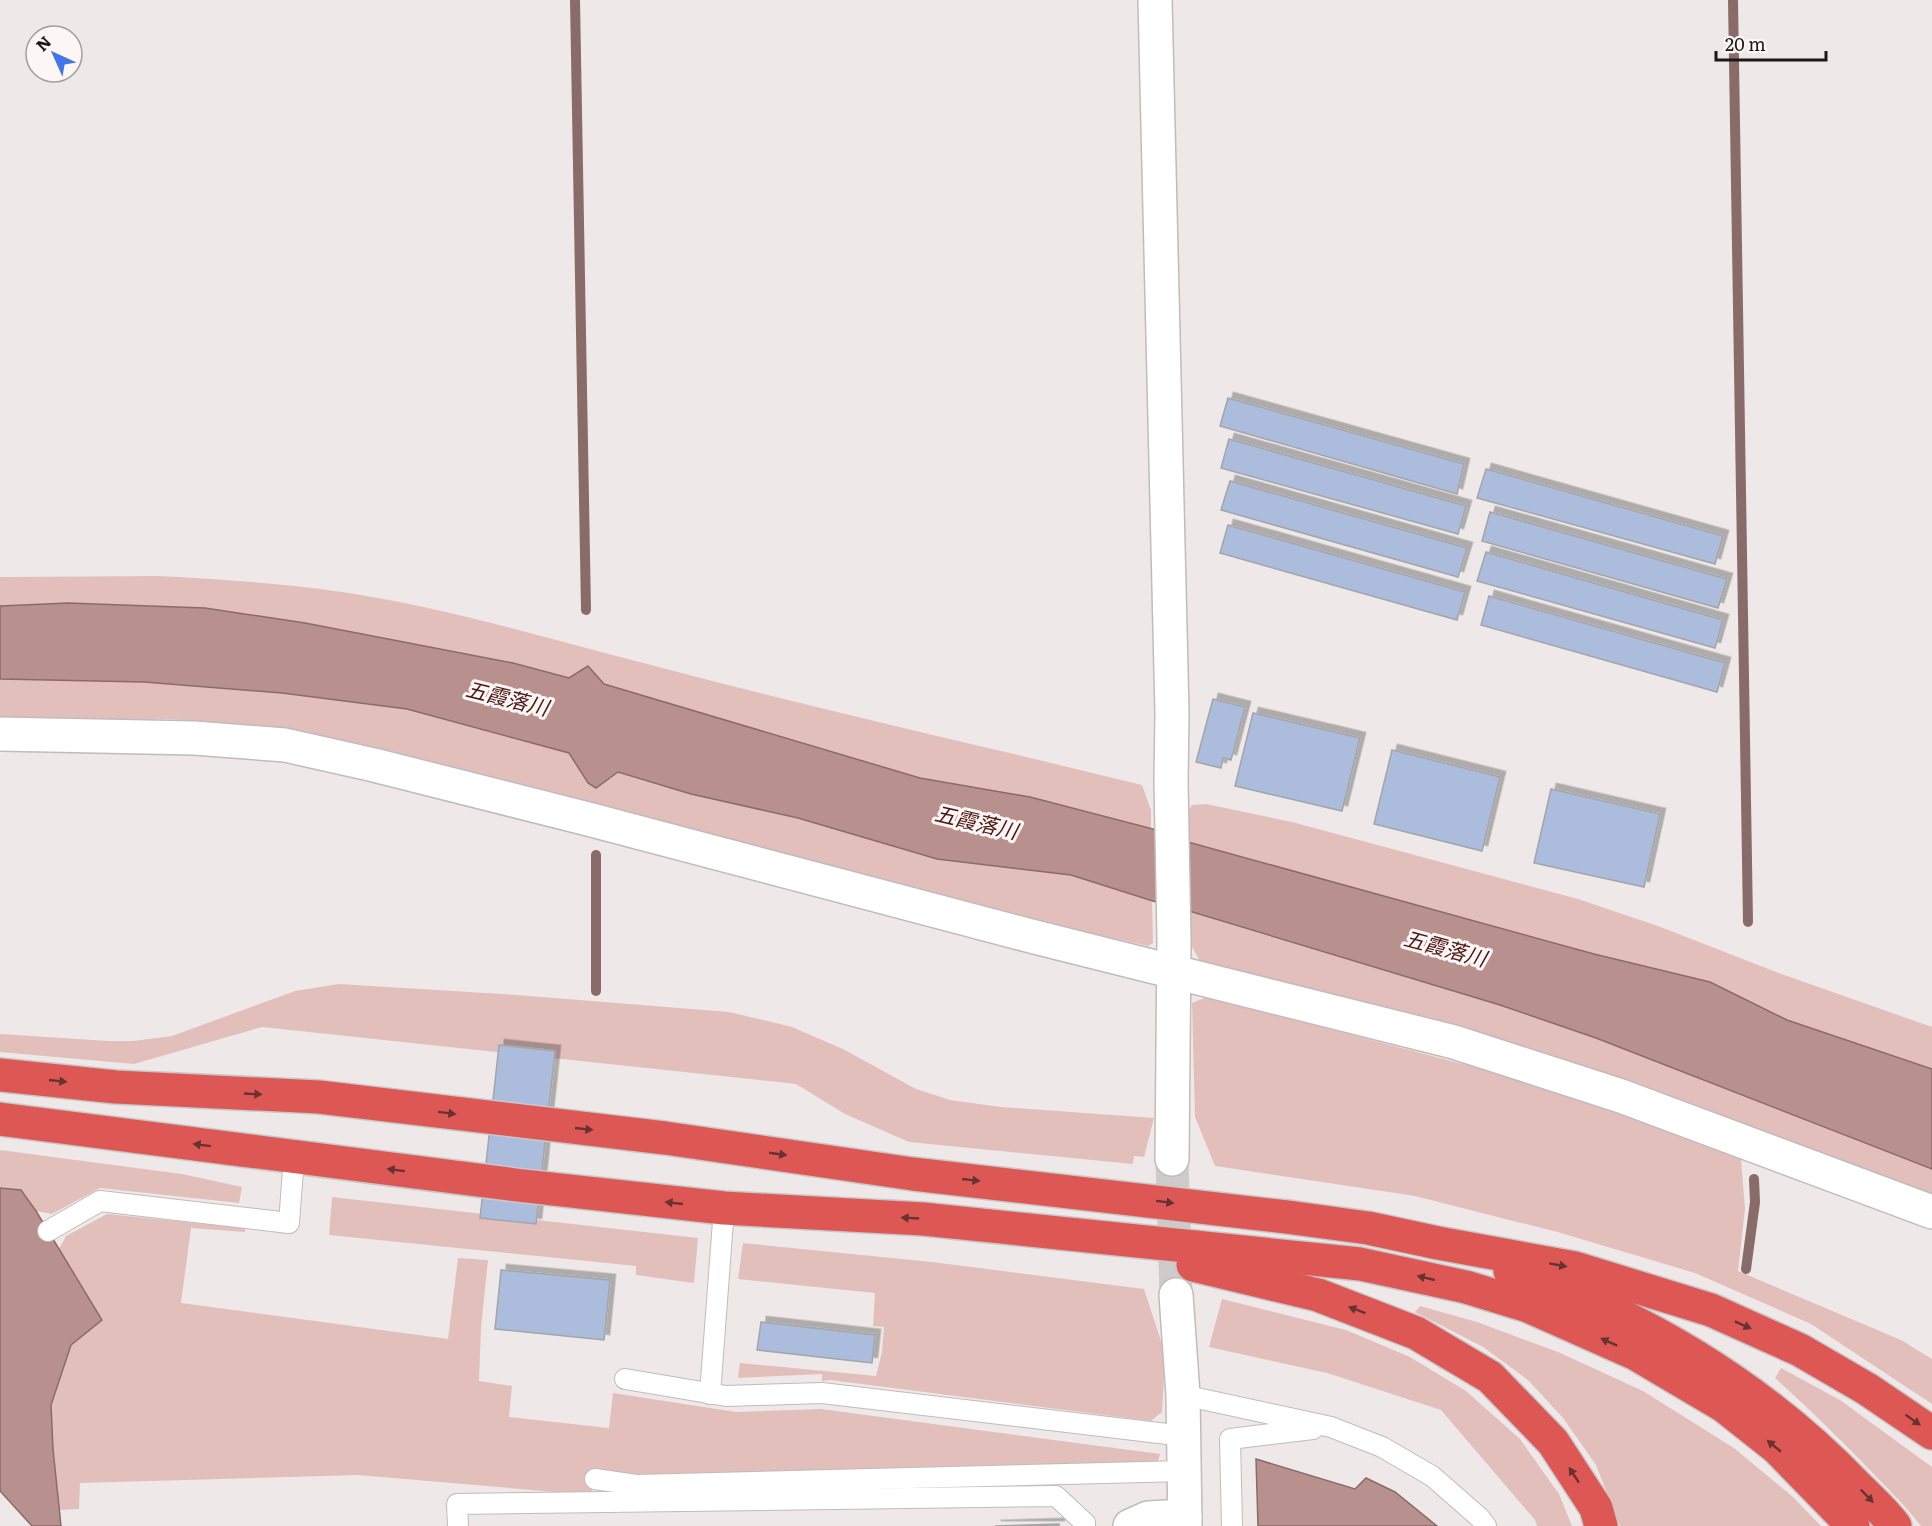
<svg xmlns="http://www.w3.org/2000/svg" width="1932" height="1526" viewBox="0 0 1932 1526" font-family="Literata,'Noto Sans JP',serif">
<style>
.green{fill:#e3bfbc}
.water{fill:#b8908d;stroke:#896c6a;stroke-width:1.5}
.lines{fill:none;stroke-linecap:round;stroke-linejoin:round}
.stream{stroke:#896c6a;stroke-width:10}
.building{fill:#acbcdc;stroke:#a3a5a9;stroke-width:1.5;filter:url(#shadow)}
.street-tunnel{stroke:#cecac9;stroke-width:33;stroke-dasharray:33 16;stroke-linecap:butt}
.lane-casing{stroke:#c1bbbb;stroke-width:22}
.street-casing{stroke:#c1bbbb;stroke-width:36}
.highway-casing{stroke:#c8c8c8;stroke-width:36}
.lane{stroke:#fff;stroke-width:20}
.street{stroke:#fff;stroke-width:33}
.highway{stroke:#dd5855;stroke-width:33}
.oneway{fill:#683230}
.labels{text-anchor:middle;stroke-width:6;stroke-linejoin:round;paint-order:stroke}
.water-label{font-size:21px;font-style:italic;fill:#4c1817;stroke:#fcf6f5}
</style>
<defs>
<filter id="shadow"><feDropShadow dx="5.5" dy="-5.5" stdDeviation="0" flood-color="#0004"/></filter>
</defs>
<rect width="100%" height="100%" fill="#eee9e8"/>
<g class="green">
<path d="M159 576C213 579 266 582 320 589 432 603 542 637 651 665 814 708 979 745 1142 785L1151 810V829L1030 797 920 778 604 684 588 666 569 678 305 623 205 608 68 603 0 606V577Z"/>
<path d="M0 679 144 682 282 693 408 709 569 753 587 783 617 772 691 794 798 818 937 859 1071 875 1152 901 1153 943 1148 946 967 905 523 790 392 751 241 724 171 719 0 720Z"/>
<path d="M1206 804 1292 822 1578 899 1658 926 1776 972 1932 1027V1069L1787 1020 1710 982 1594 954 1188 842V812L1192 805Z"/>
<path d="M1189 911 1500 1005 1596 1038 1932 1169V1196L1202 965 1190 943Z"/>
<path d="M339 984 517 995 729 1012 792 1027 843 1049 916 1089 950 1100 1001 1107 1154 1118 1144 1157 1134 1156 1133 1164 909 1142 845 1114 796 1084 262 1027 134 1064 0 1052V1034L109 1041H133L172 1036 295 991Z"/>
<path d="M1207 997 1516 1078 1671 1131 1741 1159 1745 1209 1738 1271 1901 1340 1932 1359V1404L1811 1324 1695 1273 1561 1233 1415 1196 1215 1166 1195 1117 1192 1003Z"/>
<path d="M0 1150 182 1174 242 1187 239 1203 100 1188 52 1214 36 1211 21 1190 0 1188Z"/>
<path d="M332 1197 698 1238 694 1283 636 1275V1266L329 1235Z"/>
<path d="M107 1214 245 1228V1232L191 1228 181 1303 448 1339 458 1258 488 1260 481 1328 479 1381 512 1386 509 1417 609 1428 613 1393 736 1412 821 1409 1160 1454 1157 1465 595 1479 591 1495 358 1475 80 1483 79 1509 59 1510 53 1449 51 1405 71 1345 102 1320 59 1249 66 1236Z"/>
<path d="M743 1243 932 1262 1144 1289 1162 1344 1164 1377 1162 1412 1151 1421 830 1380 822 1381V1374L738 1378 740 1363 876 1376 882 1352 884 1327 873 1326 875 1293 738 1279Z"/>
<path d="M1222 1299 1346 1330 1410 1357 1466 1391 1520 1439 1559 1494 1572 1526H1537L1535 1520 1441 1410 1327 1373 1209 1347Z"/>
<path d="M1420 1306 1477 1322 1558 1352 1643 1391 1734 1448 1793 1497 1821 1526H1620L1596 1465 1563 1418 1528 1380 1483 1347 1415 1312Z"/>
<path d="M1781 1368 1840 1400 1932 1467V1526H1921C1904 1504 1884 1485 1865 1465 1836 1435 1806 1406 1775 1378Z"/>
</g>
<g class="water">
<path d="M68 603 205 608 305 623 513 663 569 678 588 666 604 684 920 778 1030 797 1157 830 1159 903 1071 875 937 859 798 818 691 794 618 772 596 788 588 783 569 753 407 709 282 693 144 682 0 679V606Z"/>
<path d="M1188 842 1594 954 1710 982 1787 1020 1932 1069V1169L1596 1038 1500 1005 1189 911Z"/>
<path d="M0 1188 21 1190 36 1211 102 1320 71 1345 51 1405 53 1449 61 1526H32L0 1491Z"/>
<path d="M1256 1459 1355 1489 1366 1478 1395 1492 1437 1526H1258Z"/>
</g>
<g class="lines">
<g class="stream">
<path d="M575 0 586 610"/>
<path d="M1733 0 1748 922"/>
<path d="M596 855V991"/>
<path d="M1746 1269 1755 1202 1754 1179"/>
</g>
</g>
<g class="building">
<path d="M1228 398 1464 464 1457 494 1220 426Z"/>
<path d="M1229 439 1466 506 1458 534 1221 468Z"/>
<path d="M1486 469 1723 536 1715 564 1477 498Z"/>
<path d="M1230 481 1467 548 1458 577 1221 510Z"/>
<path d="M1490 512 1727 579 1718 608 1482 541Z"/>
<path d="M1228 525 1465 592 1457 620 1220 553Z"/>
<path d="M1486 552 1723 620 1715 648 1477 581Z"/>
<path d="M1489 596 1725 663 1717 692 1481 625Z"/>
<path d="M1213 699 1245 707 1231 760 1223 758 1221 768 1196 762Z"/>
<path d="M1253 713 1360 738 1342 811 1235 786Z"/>
<path d="M1392 750 1500 777 1482 851 1374 824Z"/>
<path d="M1551 789 1660 814 1644 887 1534 863Z"/>
<path d="M499 1045 555 1051 536 1224 480 1218Z"/>
<path d="M501 1270 610 1280 604 1340 495 1329Z"/>
<path d="M761 1322 875 1335 872 1363 757 1350Z"/>
<path d="M1059 1524V1526H995Z"/>
</g>
<g class="lines">
<path class="street-tunnel" d="M1172 1159 1176 1295"/>
<g class="lane-casing">
<g id="lane">
<path d="M48 1231 100 1201 289 1223 294 1157"/>
<path d="M625 1379 726 1396 822 1393 1184 1436"/>
<path d="M710 1394 724 1208"/>
<path d="M1183 1395 1331 1427 1382 1447 1432 1476 1480 1518 1486 1526"/>
<path d="M595 1479 636 1485 1184 1471"/>
<path d="M458 1526 457 1504 1056 1496 1085 1523V1526"/>
<path d="M1232 1526 1230 1439 1313 1429"/>
</g>
</g>
<g class="street-casing">
<g id="street">
<path d="M1155 0 1172 713 1171 781 1174 939 1172 1159"/>
<path d="M0 734 194 738 285 745 374 765 588 819 1031 936 1454 1042 1621 1096 1932 1212"/>
<path d="M1176 1295 1183 1395 1185 1526"/>
<path d="M1130 1526 1148 1518 1185 1516"/>
</g>
</g>
<g class="highway-casing">
<g id="highway">
<path d="M0 1075 116 1087 319 1097 665 1138 913 1174 1287 1217 1368 1228 1438 1243 1575 1268 1711 1310 1800 1350 1867 1389 1932 1433"/>
<path d="M0 1119 516 1185 724 1208 923 1219 1360 1264 1466 1287 1528 1306 1636 1354 1724 1406 1777 1448 1853 1526"/>
<path d="M1193 1265 1318 1295 1416 1333 1490 1377 1553 1442 1596 1508 1601 1526"/>
<path d="M1510 1271C1543 1284 1577 1294 1608 1309 1701 1353 1786 1412 1857 1486 1870 1499 1884 1511 1895 1526"/>
</g>
</g>
<use href="#lane" class="lane"/>
<use href="#street" class="street"/>
<use href="#highway" class="highway"/>
</g>
<defs><path id="oneway-solid" d="M-6-.8H1V-3.2L6.5 0L1 3.2V.8H-6Z" transform="scale(1.5)"/></defs>
<g class="oneway">
<use href="#oneway-solid" transform="translate(58 1081) rotate(6)"/>
<use href="#oneway-solid" transform="translate(253 1094) rotate(3)"/>
<use href="#oneway-solid" transform="translate(447 1113) rotate(7)"/>
<use href="#oneway-solid" transform="translate(584 1129) rotate(6)"/>
<use href="#oneway-solid" transform="translate(202 1145) rotate(-173)"/>
<use href="#oneway-solid" transform="translate(778 1154) rotate(8)"/>
<use href="#oneway-solid" transform="translate(396 1170) rotate(-173)"/>
<use href="#oneway-solid" transform="translate(971 1180) rotate(6)"/>
<use href="#oneway-solid" transform="translate(1165 1202) rotate(7)"/>
<use href="#oneway-solid" transform="translate(674 1203) rotate(-174)"/>
<use href="#oneway-solid" transform="translate(910 1218) rotate(-177)"/>
<use href="#oneway-solid" transform="translate(1558 1265) rotate(10)"/>
<use href="#oneway-solid" transform="translate(1426 1278) rotate(-167)"/>
<use href="#oneway-solid" transform="translate(1357 1310) rotate(-159)"/>
<use href="#oneway-solid" transform="translate(1743 1325) rotate(24)"/>
<use href="#oneway-solid" transform="translate(1609 1342) rotate(-156)"/>
<use href="#oneway-solid" transform="translate(1913 1420) rotate(35)"/>
<use href="#oneway-solid" transform="translate(1774 1446) rotate(-140)"/>
<use href="#oneway-solid" transform="translate(1574 1475) rotate(-123)"/>
<use href="#oneway-solid" transform="translate(1867 1496) rotate(46)"/>
</g>
<g class="labels">
<g class="water-label">
<text transform="translate(507 699) rotate(14)" y="7">五霞落川</text>
<text transform="translate(976 823) rotate(13)" y="7">五霞落川</text>
<text transform="translate(1445 949) rotate(15)" y="7">五霞落川</text>
</g>
</g>
<g transform="translate(54 54) rotate(315)"><circle r="28" fill="#fcf6f5" stroke="#a29d9d" stroke-width="1.5"/>
<path d="M0-4.5L10 22L0 15L-10 22Z" fill="#4576e7"/>
<text y="-9" font-size="16" font-weight="bold" text-anchor="middle" fill="#1a1818">N</text>
</g>
<path d="M1716 51v9h110v-9" fill="none" stroke="#1a1818" stroke-width="3"/>
<text x="1725" y="51" font-size="18" fill="#1a1818" stroke="#fcf6f5" stroke-width="4.5" paint-order="stroke">20 m</text>
</svg>
